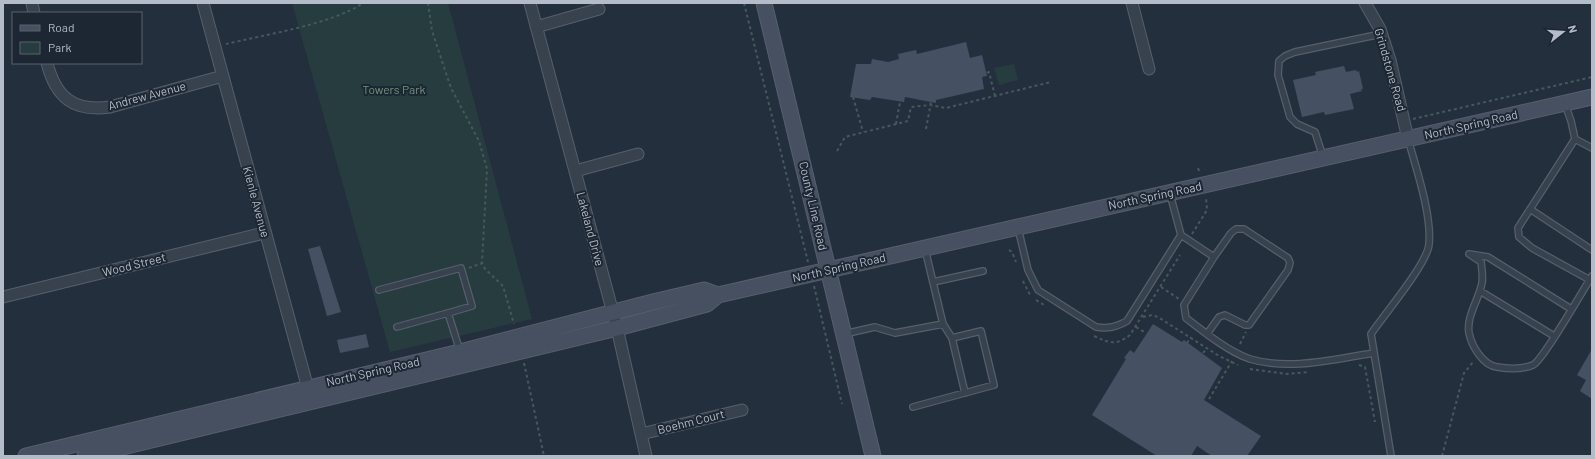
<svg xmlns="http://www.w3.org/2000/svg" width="1595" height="459" viewBox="0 0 1595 459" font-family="Barlow,sans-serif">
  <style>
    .green { fill: #263c3f }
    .building { fill: #455162 }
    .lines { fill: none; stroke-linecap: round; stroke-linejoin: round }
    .lane-casing { stroke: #565f6c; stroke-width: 8 }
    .street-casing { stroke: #565f6c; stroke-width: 13 }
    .secondary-casing { stroke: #565f6c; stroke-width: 17 }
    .path { stroke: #44595c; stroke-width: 2; stroke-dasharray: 3 3; stroke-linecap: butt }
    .lane { stroke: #38414e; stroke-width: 5.5 }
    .street { stroke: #38414e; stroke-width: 11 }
    .secondary { stroke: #465061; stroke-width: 15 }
    .labels { text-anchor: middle; stroke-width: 4; stroke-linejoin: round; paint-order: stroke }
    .street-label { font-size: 12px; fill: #b4bcc9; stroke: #1d2633 }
    .park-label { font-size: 12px; fill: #6b9a76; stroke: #1d2633 }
  </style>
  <rect width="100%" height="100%" fill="#242f3e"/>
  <path class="green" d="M292,3H448L532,319L390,352Z
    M1014,64L1018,80L999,85L994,68Z"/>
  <path class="building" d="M966,42L970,58L982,55L987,76L982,77L984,89L936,100V103L905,97L904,102L872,97L870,100L850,97L856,64H871L872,59L888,62L899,59L898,54L916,50L917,54Z
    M1344,66L1346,72L1356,70L1357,72L1359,71L1363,89H1361L1362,91L1350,94L1354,109L1325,115L1324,112L1302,117L1293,80L1316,75L1315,72Z
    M320,246L341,312L327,316L308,249Z
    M1153,324L1182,342L1184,340L1222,368L1204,400L1261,436L1247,456H1212L1197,446L1191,456H1157L1092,415L1126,359L1124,358L1130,350L1134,353Z
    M366,334L369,347L340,353L337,340Z
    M1592,349V399L1580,391L1586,380L1577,375Z"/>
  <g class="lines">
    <g class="lane-casing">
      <path id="lane" d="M1565,104L1571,121L1575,139L1518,228L1519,237L1532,248L1590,280
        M1575,139L1592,148
        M1323,157L1315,132L1297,124L1290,117L1278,75L1279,61L1285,56L1295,52L1381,34
        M1530,209L1592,250
        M1018,228L1028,270L1038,290L1096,327C1108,329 1116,327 1127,321L1181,235L1170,194
        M1181,235L1214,257L1184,305L1186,318C1204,332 1229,352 1250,359C1290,371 1334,359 1374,353
        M933,282L983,271
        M379,290L461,268L472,306L448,313
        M1480,291L1554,336
        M1571,309L1488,257L1469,254L1481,262C1482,269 1483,277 1482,283C1479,299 1466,317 1469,333C1472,347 1483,365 1497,367C1509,369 1521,370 1533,365C1543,360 1583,290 1592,276
        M943,324L952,338
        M397,327L448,313L460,351
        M844,334L875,327L895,333L943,324L925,249
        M1207,334L1219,317L1225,315L1245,325H1249L1288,270L1290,263L1288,258L1244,229H1236L1231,233L1214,257
        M913,407L994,385L981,331L952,338L965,393
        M1391,456L1371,334C1383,316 1428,263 1429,244C1432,215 1416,168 1408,139"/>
    </g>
    <g class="street-casing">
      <path id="street" d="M32,3L34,13
        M203,3L310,396
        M530,3L617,328L646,456
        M1132,3L1149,69
        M1365,3L1380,29L1390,60L1408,139
        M536,27L599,9
        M47,63C56,98 74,112 110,107L223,76
        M575,171L638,154
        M3,297L264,233
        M641,434L742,410"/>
    </g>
    <g class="secondary-casing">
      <path id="secondary" d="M764,3L873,456
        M26,456L460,352L653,302L704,290L718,295
        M85,456L617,328L707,304L718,295L1592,97"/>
    </g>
    <path class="path" d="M428,3L432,31L451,88L479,141L487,169L482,263L485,269L503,286L514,324
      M744,3L808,262
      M226,44C263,35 333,24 363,3
      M987,73L989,72L995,96
      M853,97L863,132
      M1413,119L1592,77
      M896,124L900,102
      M926,129L931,102
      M837,151L845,137L908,121L911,107L930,105L946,108L1051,82
      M1198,168L1200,173
      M1192,234L1207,210L1206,197
      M1009,250L1012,252L1016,262
      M469,268L482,263
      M1023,281L1030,295
      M814,286L842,404
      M1161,287L1179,299
      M1036,300L1044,305
      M1143,317L1152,315L1158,317L1219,356L1238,365
      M1136,327L1146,333
      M1094,336C1109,343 1116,346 1130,335L1180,255
      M1187,343L1191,337
      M1240,344L1246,332
      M1203,353L1207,348
      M524,363L544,456
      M1359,365L1365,367L1375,422
      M1250,369L1287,374L1309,372
      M1209,399L1232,361
      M1442,456L1464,373L1474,361"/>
    <use href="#lane" class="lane"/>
    <use href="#street" class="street"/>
    <use href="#secondary" class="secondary"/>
  </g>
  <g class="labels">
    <g class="street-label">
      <text transform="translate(1390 70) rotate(74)" y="4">Grindstone Road</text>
      <text transform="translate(147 96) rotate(-15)" y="4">Andrew Avenue</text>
      <text transform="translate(1471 125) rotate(-13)" y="4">North Spring Road</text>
      <text transform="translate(1155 196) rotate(-12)" y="4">North Spring Road</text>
      <text transform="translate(256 202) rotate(75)" y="4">Kienle Avenue</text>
      <text transform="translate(813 206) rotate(77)" y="4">County Line Road</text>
      <text transform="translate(590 229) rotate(75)" y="4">Lakeland Drive</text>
      <text transform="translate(134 265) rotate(-14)" y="4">Wood Street</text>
      <text transform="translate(839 268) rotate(-13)" y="4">North Spring Road</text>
      <text transform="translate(373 372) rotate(-13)" y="4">North Spring Road</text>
      <text transform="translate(691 422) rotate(-14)" y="4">Boehm Court</text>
    </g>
    <g class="park-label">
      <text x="394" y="94">Towers Park</text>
    </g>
  </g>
  <rect width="1595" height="459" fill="none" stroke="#b4bcc9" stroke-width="8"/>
  <rect x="12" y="12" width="130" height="52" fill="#1d2633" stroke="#59626f"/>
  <rect x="20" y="25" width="20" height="6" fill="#465061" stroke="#59626f"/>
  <text x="48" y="32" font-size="12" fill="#b4bcc9">Road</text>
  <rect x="20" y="42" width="20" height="12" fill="#263c3f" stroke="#59626f"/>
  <text x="48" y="52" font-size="12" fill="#b4bcc9">Park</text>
  <g transform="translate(1563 32) rotate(73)" stroke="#1d2633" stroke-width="3" paint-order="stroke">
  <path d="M0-3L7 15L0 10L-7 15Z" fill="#b4bcc9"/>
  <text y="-6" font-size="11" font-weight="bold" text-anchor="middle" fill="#b4bcc9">N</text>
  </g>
</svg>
